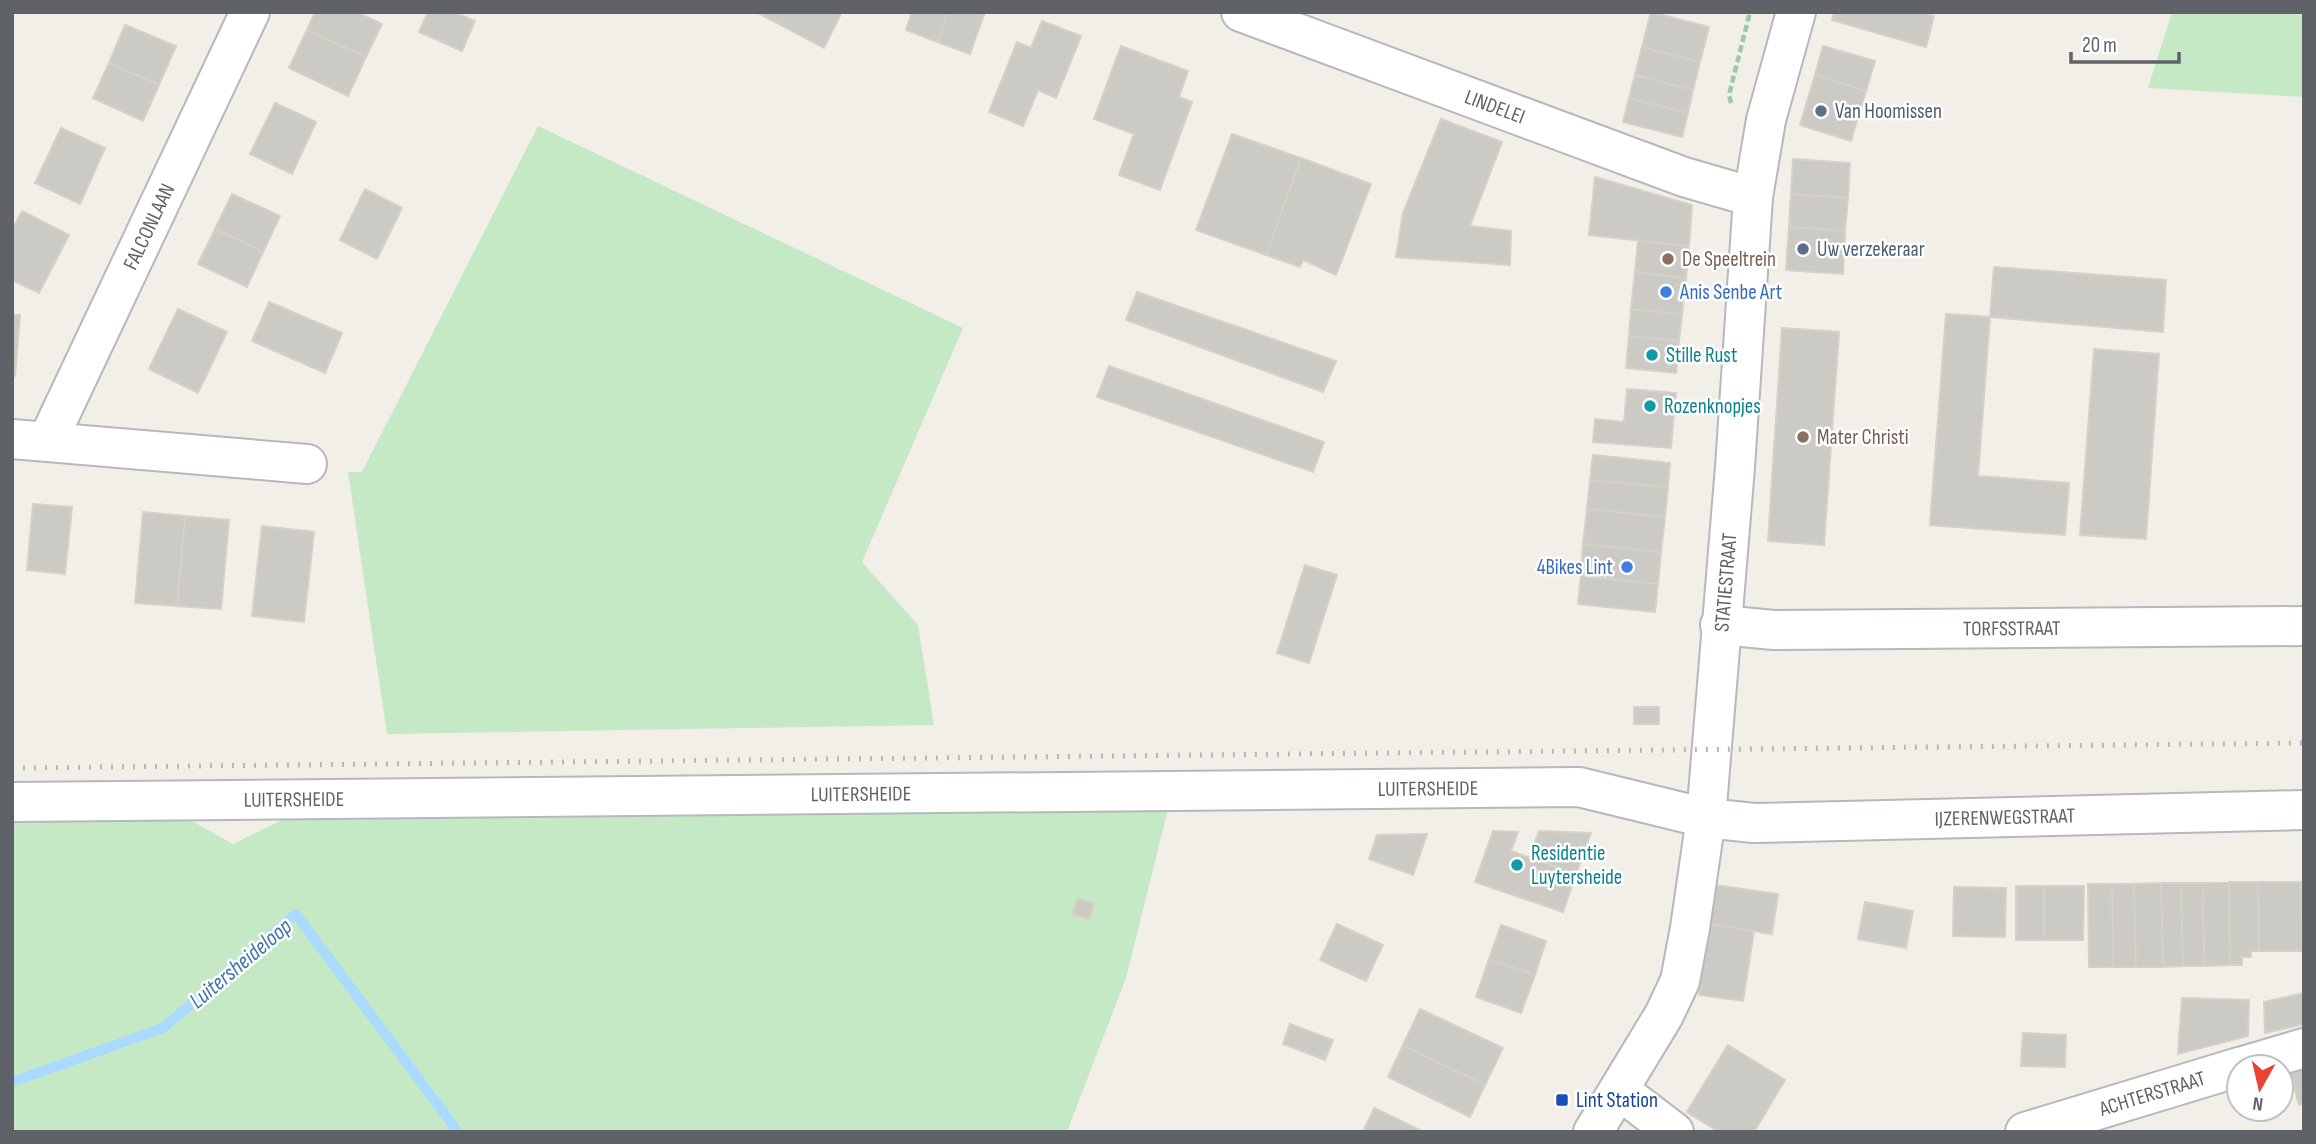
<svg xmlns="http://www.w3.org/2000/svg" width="2316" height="1144" viewBox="0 0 2316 1144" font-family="'Sofia Sans Condensed',sans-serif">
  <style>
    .green { fill: #c5e8c5 }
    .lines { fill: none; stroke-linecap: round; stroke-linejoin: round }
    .stream { stroke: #aadaff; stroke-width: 10 }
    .building { fill: #cccac5; stroke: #d6d1c6; stroke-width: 2 }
    .minor-casing { stroke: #b5b8bc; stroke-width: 42 }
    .path { stroke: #9cc7a9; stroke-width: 4.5; stroke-dasharray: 7 3.5; stroke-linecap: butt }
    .minor { stroke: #fff; stroke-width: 38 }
    .rail { stroke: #b6b7b8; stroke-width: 5; stroke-dasharray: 2 9; stroke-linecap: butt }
    .service-dot { fill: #5c6f8a; stroke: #fff; stroke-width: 2.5 }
    .education-dot { fill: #8d6e63; stroke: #fff; stroke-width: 2.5 }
    .shop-dot { fill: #3f7fe0; stroke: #fff; stroke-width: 2.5 }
    .culture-dot { fill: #0f9aa8; stroke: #fff; stroke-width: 2.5 }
    .transit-dot { fill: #1a4fb4; stroke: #fff; stroke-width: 2.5 }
    .labels { text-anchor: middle; stroke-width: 5; stroke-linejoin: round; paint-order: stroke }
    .street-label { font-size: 21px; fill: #5f6368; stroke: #fff }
    .service-label { font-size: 21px; fill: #4e5e75; stroke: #fff; text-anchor: start }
    .education-label { font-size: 21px; fill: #785e54; stroke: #fff; text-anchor: start }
    .shop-label { font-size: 21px; fill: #366cbe; stroke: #fff; text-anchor: start }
    .culture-label { font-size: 21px; fill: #0d838f; stroke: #fff; text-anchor: start }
    .transit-label { font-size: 21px; fill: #164399; stroke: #fff; text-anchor: start }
    .water-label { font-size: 23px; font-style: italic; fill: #4174aa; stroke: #fff }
  </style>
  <rect width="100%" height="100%" fill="#f1efe8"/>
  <path class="green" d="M2172,12H2304V97L2148,88Z
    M538,126L963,328L862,562L918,625L934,725L387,734L348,472H362Z
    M1169,805L1126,978L1067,1132H12V816L181,815L233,844L303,810Z"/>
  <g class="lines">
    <path class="stream" d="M12,1082L163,1028L296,914L458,1132"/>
  </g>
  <path class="building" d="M315,12H356L382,24L366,57L307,30Z
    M428,12H454L475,21L462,51L419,32Z
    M756,12H842L824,48Z
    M912,12H948L937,42L906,30Z
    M948,12H985L970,54L937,42Z
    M1651,12L1709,27L1700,62L1642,47Z
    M1834,12H1921L1934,16L1926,47L1832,20Z
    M1042,21L1081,36L1056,98L1038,90L1023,126L989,112L1017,42L1031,48Z
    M125,25L176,46L159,85L109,63Z
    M307,30L366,57L348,96L289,68Z
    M1121,46L1188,71L1179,97L1192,102L1160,190L1119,175L1134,134L1094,119Z
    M1823,46L1875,61L1866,91L1815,75Z
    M1642,47L1700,62L1693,90L1635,75Z
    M109,63L159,85L143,121L93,98Z
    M1635,75L1693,90L1688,113L1629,98Z
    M1815,75L1866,91L1851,141L1800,125Z
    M1629,98L1688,113L1682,137L1623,122Z
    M275,103L316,122L292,174L250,154Z
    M1441,119L1502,142L1470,226L1511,231L1510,265L1396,257L1403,213Z
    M61,128L105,148L80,204L35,183Z
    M1232,134L1301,158L1266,255L1196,230Z
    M1301,158L1371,184L1336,275L1303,260L1300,267L1266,255Z
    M1793,159L1850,163L1848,198L1791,194Z
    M1595,177L1692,205L1689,246L1589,235Z
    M365,189L402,208L377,259L340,240Z
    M232,194L280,216L263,252L215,229Z
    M1791,194L1848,198L1845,231L1789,227Z
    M22,211L69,235L39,293L12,280V230Z
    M1789,227L1845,231L1843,274L1786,270Z
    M215,229L263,252L247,287L198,264Z
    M1638,241L1689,246L1686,278L1635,272Z
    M1994,267L2166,280L2163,332L1990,317Z
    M1635,272L1686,278L1682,314L1631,309Z
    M1137,292L1336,361L1323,392L1126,320Z
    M269,302L342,333L325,373L252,341Z
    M178,309L227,332L198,393L149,369Z
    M1631,309L1682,314L1679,341L1629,336Z
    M1946,314L1990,317L1978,476L2069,483L2065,535L1930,525Z
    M12,315H20L15,376H12Z
    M1782,328L1839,332L1824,545L1768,541Z
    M1629,336L1679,341L1676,373L1626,368Z
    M2094,349L2159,354L2146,539L2080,535Z
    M1109,366L1324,442L1313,472L1097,397Z
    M1627,389L1676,393L1671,448L1593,442L1595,419L1624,422Z
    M1593,455L1670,463L1668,487L1590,480Z
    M1590,480L1668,487L1665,517L1587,509Z
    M33,504L72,507L65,574L27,570Z
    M1587,509L1665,517L1661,552L1583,544Z
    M143,512L185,516L177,606L135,603Z
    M185,516L229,520L221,609L177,606Z
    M262,526L314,532L304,622L252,616Z
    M1583,544L1661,552L1658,584L1581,576Z
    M1305,565L1337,575L1309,663L1277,653Z
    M1581,576L1658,584L1655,612L1578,604Z
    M1634,707H1659V724H1634Z
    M1493,831L1518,832L1511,851L1576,874L1563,912L1475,882Z
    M1539,831L1591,833L1576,874L1530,857Z
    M1427,834L1413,875L1369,859L1377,835Z
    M2229,882L2230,965L2204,966L2203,883Z
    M2229,882H2258L2259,951H2251V957H2242V965H2230Z
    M2258,882H2301L2302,951H2259Z
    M2301,882H2304V951H2302Z
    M2161,883L2163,967H2136L2134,884Z
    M2161,883H2181L2183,966L2163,967Z
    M2181,883H2203L2204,966H2183Z
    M2088,884H2112L2113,967H2089Z
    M2112,884H2134L2136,967H2113Z
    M1715,885L1778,894L1772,934L1709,924Z
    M2016,886H2044V940H2016Z
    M2044,886H2084L2083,940H2044Z
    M1954,887L2006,888L2005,937L1953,936Z
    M1077,899L1094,903L1090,919L1073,915Z
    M1865,902L1913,911L1906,948L1858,939Z
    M1337,924L1383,945L1366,981L1320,960Z
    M1709,924L1754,931L1743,1001L1699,995Z
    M1501,925L1546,941L1535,975L1489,959Z
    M1489,959L1535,975L1521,1013L1476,997Z
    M2304,993V1024L2265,1033L2264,1002Z
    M2182,998L2249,1000L2248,1036L2178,1054Z
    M1420,1009L1503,1048L1485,1085L1403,1045Z
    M1290,1024L1333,1040L1325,1060L1283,1044Z
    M2023,1033L2066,1035L2065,1067L2021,1066Z
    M1403,1045L1485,1085L1470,1117L1388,1077Z
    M1728,1045L1785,1080L1754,1132H1719L1687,1112Z
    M2304,1060V1103L2299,1105L2288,1065Z
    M1374,1108L1424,1132H1363Z"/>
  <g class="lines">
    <g class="minor-casing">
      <g id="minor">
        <path id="s1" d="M1241,12L1684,177L1753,197"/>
        <path d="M12,439L307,464"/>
        <path id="s2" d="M48,440L250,12"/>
        <path id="s3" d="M1720,625L1774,630L2304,626"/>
        <path id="s4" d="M12,802L1579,787L1706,818L1754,823L2304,810"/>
        <path d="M2240,1067L2304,1048"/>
        <path d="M1619,1090L1674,1132"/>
        <path id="s5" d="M1593,1132L1664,1015L1680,981L1690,928L1706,818L1735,467L1753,197L1766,120L1796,12"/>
        <path id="s6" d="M2025,1132L2239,1067"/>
      </g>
    </g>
    <path class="path" d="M1731,103L1729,95L1750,12"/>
    <use href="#minor" class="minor"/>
    <path class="rail" d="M12,768L2304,743"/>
  </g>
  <g class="service-dot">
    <circle cx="1821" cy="111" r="7"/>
    <circle cx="1803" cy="249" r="7"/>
  </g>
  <g class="education-dot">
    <circle cx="1668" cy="259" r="7"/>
    <circle cx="1803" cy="437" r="7"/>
  </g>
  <g class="shop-dot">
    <circle cx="1666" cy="292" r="7"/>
    <circle cx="1627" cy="567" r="7"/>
  </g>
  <g class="culture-dot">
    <circle cx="1652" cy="355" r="7"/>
    <circle cx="1650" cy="406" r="7"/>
    <circle cx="1517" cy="865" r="7"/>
  </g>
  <rect class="transit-dot" x="1555" y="1093" width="14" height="14" rx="3.5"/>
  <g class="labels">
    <g class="street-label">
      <text dy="7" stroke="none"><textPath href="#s1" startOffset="271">LINDELEI</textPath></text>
      <text dy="7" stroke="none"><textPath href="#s2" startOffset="236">FALCONLAAN</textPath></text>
      <text dy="7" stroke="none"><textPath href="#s5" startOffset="576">STATIESTRAAT</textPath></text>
      <text dy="7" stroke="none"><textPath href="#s3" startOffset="292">TORFSSTRAAT</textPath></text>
      <text dy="7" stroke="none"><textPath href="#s4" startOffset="1416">LUITERSHEIDE</textPath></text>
      <text dy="7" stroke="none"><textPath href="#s4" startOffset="849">LUITERSHEIDE</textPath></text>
      <text dy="7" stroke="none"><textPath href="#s4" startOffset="282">LUITERSHEIDE</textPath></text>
      <text dy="7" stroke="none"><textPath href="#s4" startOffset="1997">IJZERENWEGSTRAAT</textPath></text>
      <text dy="7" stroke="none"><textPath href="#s6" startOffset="133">ACHTERSTRAAT</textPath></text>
    </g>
    <g class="service-label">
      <text x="1835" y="118">Van Hoomissen</text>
      <text x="1817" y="256">Uw verzekeraar</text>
    </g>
    <g class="education-label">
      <text x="1682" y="266">De Speeltrein</text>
      <text x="1817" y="444">Mater Christi</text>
    </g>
    <g class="shop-label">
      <text x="1680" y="299">Anis Senbe Art</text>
      <text x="1613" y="574" text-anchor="end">4Bikes Lint</text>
    </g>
    <g class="culture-label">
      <text x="1666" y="362">Stille Rust</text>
      <text x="1664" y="413">Rozenknopjes</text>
      <text x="1531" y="860">Residentie<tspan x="1531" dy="24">Luytersheide</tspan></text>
    </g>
    <g class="transit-label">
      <text x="1576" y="1107">Lint Station</text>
    </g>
    <g class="water-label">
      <text transform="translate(240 963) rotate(-40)" y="8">Luitersheideloop</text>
    </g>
  </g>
  <rect width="2316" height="1144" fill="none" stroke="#5f6368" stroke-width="28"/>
  <g transform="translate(2260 1088) rotate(188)"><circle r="33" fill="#ffffff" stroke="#bfc1c3" stroke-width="2"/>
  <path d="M0-5L12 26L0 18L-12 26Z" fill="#ea4335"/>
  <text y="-10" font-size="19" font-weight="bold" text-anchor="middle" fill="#5f6368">N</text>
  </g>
  <path d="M2071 52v10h108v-10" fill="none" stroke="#5f6368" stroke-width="3.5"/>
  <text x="2082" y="52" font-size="21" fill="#5f6368" stroke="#ffffff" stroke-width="5" paint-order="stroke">20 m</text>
</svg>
